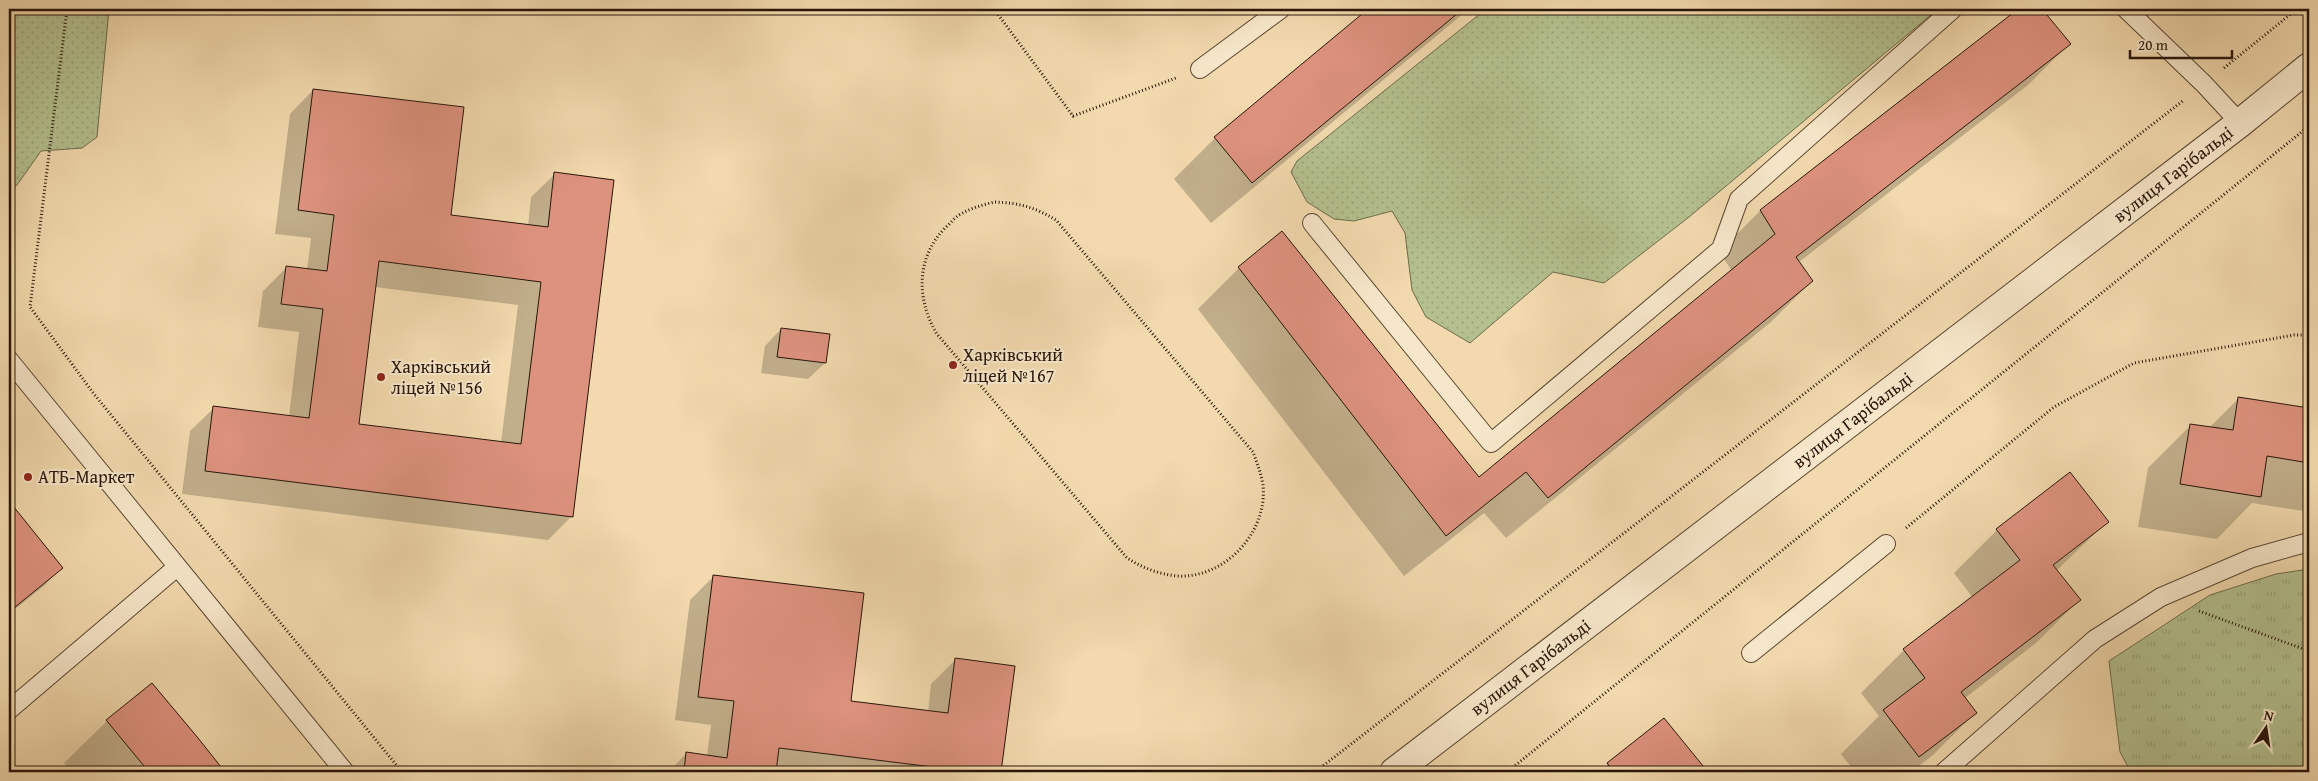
<svg xmlns="http://www.w3.org/2000/svg" width="2318" height="781" viewBox="0 0 2318 781" font-family="'Gentium Book Plus',serif">
  <style>
    .grass { fill: url(#grass-tufts); stroke: #6e6b4c }
    .park { fill: url(#park-dots); stroke: #6e6b4c }
    .shadow { fill: #0003; fill-rule: evenodd }
    .building { fill: #dd927e; stroke: #281509; fill-rule: evenodd }
    .lines { fill: none; stroke-linecap: round; stroke-linejoin: round }
    .service-casing { stroke: #5a4632; stroke-width: 20 }
    .tertiary-casing { stroke: #5a4632; stroke-width: 30 }
    .path { stroke: #281509; stroke-width: 3; stroke-dasharray: 1 2.5; stroke-linecap: butt }
    .service { stroke: #f7e7ca; stroke-width: 18 }
    .tertiary { stroke: #f7e7ca; stroke-width: 28 }
    .poi-dot { fill: #8f2418; stroke: #f7e7ca; stroke-width: 2 }
    .labels { text-anchor: middle; stroke-width: 4; stroke-linejoin: round; paint-order: stroke }
    .street-label { font-size: 18px; fill: #281509; stroke: #f7e7ca }
    .poi-label { font-size: 18px; fill: #281509; stroke: #f7e7ca; text-anchor: start }
  </style>
  <defs>
    <pattern id="grass-tufts" width="24" height="20" patternUnits="userSpaceOnUse" patternTransform="scale(1.25)"><rect width="24" height="20" fill="#b4c18f"/><path d="M3 7l-1-3M5 7V3M7 7l1-3M15 17l-1-3M17 17v-4M19 17l1-3" fill="none" stroke="#9ba57a"/></pattern>
    <pattern id="park-dots" width="8" height="8" patternUnits="userSpaceOnUse" patternTransform="scale(1.25)"><rect width="8" height="8" fill="#b4c18f"/><path d="M2 2h.1M6 6h.1" fill="none" stroke="#9ba57a" stroke-width="1.8" stroke-linecap="round"/></pattern>
  </defs>
  <rect width="100%" height="100%" fill="#f2daae"/>
  <filter id="stains"><feTurbulence type="fractalNoise" baseFrequency=".004" numOctaves="4"/><feColorMatrix values="0 0 0 0 .2 0 0 0 0 .09 0 0 0 0 .02 0 0 0 .5 -.17"/></filter>
  <radialGradient id="worn" r=".72"><stop offset=".6" stop-color="#630" stop-opacity="0"/><stop offset="1" stop-color="#630" stop-opacity=".3"/></radialGradient>
  <path class="grass" d="M2309,569V772H2131L2120,752L2109,661L2210,595L2276,574Z"/>
  <path class="park" d="M9,9H109L97,137L82,148L41,151L17,185L9,191Z
    M1486,9H1938L1689,217L1604,283L1553,272L1470,343L1426,317L1412,290L1405,233L1392,211L1354,221L1334,219L1307,202L1291,172L1297,161Z"/>
  <path class="shadow" d="M1370,9H1469L1211,223L1174,179L1215,138Z
    M2019,9H2040L2069,44L2028,85L1799,262L1812,281L1771,322L1506,538L1484,513L1404,576L1198,309L1239,268L1479,479L1732,271L1719,252L1760,211Z
    M313,90L449,216L528,226L531,197L555,174L572,516L548,540L182,494L190,431L214,408L289,417L299,332L258,327L263,291L287,267L307,270L311,238L275,234L290,114ZM375,287L518,305L501,443L357,425Z
    M781,329L825,363L808,379L761,373L765,346Z
    M2239,398L2309,409V512L2252,503L2217,539L2138,527L2148,468L2191,425L2209,428Z
    M9,503L61,568L45,585L9,614Z
    M2107,522L2056,571L2079,600L2036,643L1965,698L1976,712L1933,755L1911,772H1855L1841,754L1879,716L1861,693L1904,650L1973,598L1954,573L1997,530Z
    M714,576L849,702L928,712L931,684L955,660L1013,667L1000,772H668L686,754L707,756L711,725L675,720L690,600Z
    M152,684L224,772H71L64,763L107,721Z
    M1664,720L1706,772H1599L1608,764Z"/>
  <path class="building" d="M1368,9H1463L1252,183L1214,137Z
    M2018,9H2042L2071,44L1796,257L1813,281L1548,498L1526,472L1446,536L1238,267L1282,231L1479,477L1775,234L1760,210Z
    M313,89L464,107L451,215L548,227L554,172L614,180L573,517L205,471L213,406L309,418L323,309L281,304L286,266L327,271L334,215L298,210ZM379,261L541,282L521,444L359,424Z
    M781,328L830,334L826,363L777,357Z
    M2238,397L2309,408V463L2267,456L2261,497L2180,484L2190,424L2233,430Z
    M2070,472L2109,522L2053,565L2081,600L1961,692L1977,713L1919,757L1883,710L1925,678L1903,649L2020,560L1996,529Z
    M9,501L63,568L9,612Z
    M713,575L864,593L851,701L948,713L955,658L1015,666L1001,772H941V768L779,748L776,772H684L686,752L727,758L734,701L698,697Z
    M152,683L198,738L225,772H149L106,720Z
    M1664,718L1708,772H1614L1607,763Z"/>
  <g class="lines">
    <g class="service-casing">
      <path id="service" d="M2126,9L2204,84L2240,123
        M1200,69L1281,9
        M1312,223L1491,443L1721,249L1739,199L1953,9
        M9,360L345,772
        M1751,653L1886,544
        M9,710L177,567
        M1944,772L2095,639L2161,597L2252,558L2309,542"/>
    </g>
    <g class="tertiary-casing">
      <g id="tertiary">
        <path id="s1" d="M1394,772L2240,123L2309,67"/>
      </g>
    </g>
    <path class="path" d="M67,9L30,307L94,394L402,772
      M994,9L1073,116L1176,78
      M2224,68L2297,9
      M995,202C1020,203 1034,207 1056,220L1253,452C1257,463 1261,473 1263,485C1268,532 1225,579 1177,576C1158,574 1143,568 1127,558L937,334C916,299 916,258 945,228C950,224 954,218 959,215C971,208 982,205 995,202Z
      M1906,528L2054,407L2134,363L2294,335H2309
      M2199,611L2309,651
      M1315,772L2184,100
      M1507,772L2309,126"/>
    <use href="#service" class="service"/>
    <use href="#tertiary" class="tertiary"/>
  </g>
  <g class="poi-dot">
    <circle cx="953" cy="365" r="5"/>
    <circle cx="381" cy="377" r="5"/>
    <circle cx="28" cy="477" r="5"/>
  </g>
  <g class="labels">
    <g class="street-label">
      <text dy="6" stroke="none"><textPath href="#s1" startOffset="982">вулиця Гарібальді</textPath></text>
      <text dy="6" stroke="none"><textPath href="#s1" startOffset="578">вулиця Гарібальді</textPath></text>
      <text dy="6" stroke="none"><textPath href="#s1" startOffset="172">вулиця Гарібальді</textPath></text>
    </g>
    <g class="poi-label">
      <text x="963" y="361">Харківський<tspan x="963" dy="21">ліцей №167</tspan></text>
      <text x="391" y="373">Харківський<tspan x="391" dy="21">ліцей №156</tspan></text>
      <text x="38" y="483">АТБ-Маркет</text>
    </g>
  </g>
  <rect width="2318" height="781" fill="none" stroke="#f2daae" stroke-width="30"/>
  <rect x="10" y="10" width="2298" height="761" fill="none" stroke="#281509" stroke-width="2.5"/>
  <rect x="15" y="15" width="2288" height="751" fill="none" stroke="#281509"/>
  <g transform="translate(2266 728) rotate(13)" stroke="#f7e7ca" stroke-width="4" paint-order="stroke">
  <path d="M0-4L9 19L0 12L-9 19Z" fill="#281509"/>
  <text y="-8" font-size="14" font-weight="bold" text-anchor="middle" fill="#281509">N</text>
  </g>
  <path d="M2130 50v8h102v-8" fill="none" stroke="#281509" stroke-width="2.5"/>
  <text x="2138" y="50" font-size="15" fill="#281509" stroke="#f7e7ca" stroke-width="4" paint-order="stroke">20 m</text>
  <rect width="100%" height="100%" filter="url(#stains)"/>
  <rect width="100%" height="100%" fill="url(#worn)"/>
</svg>
